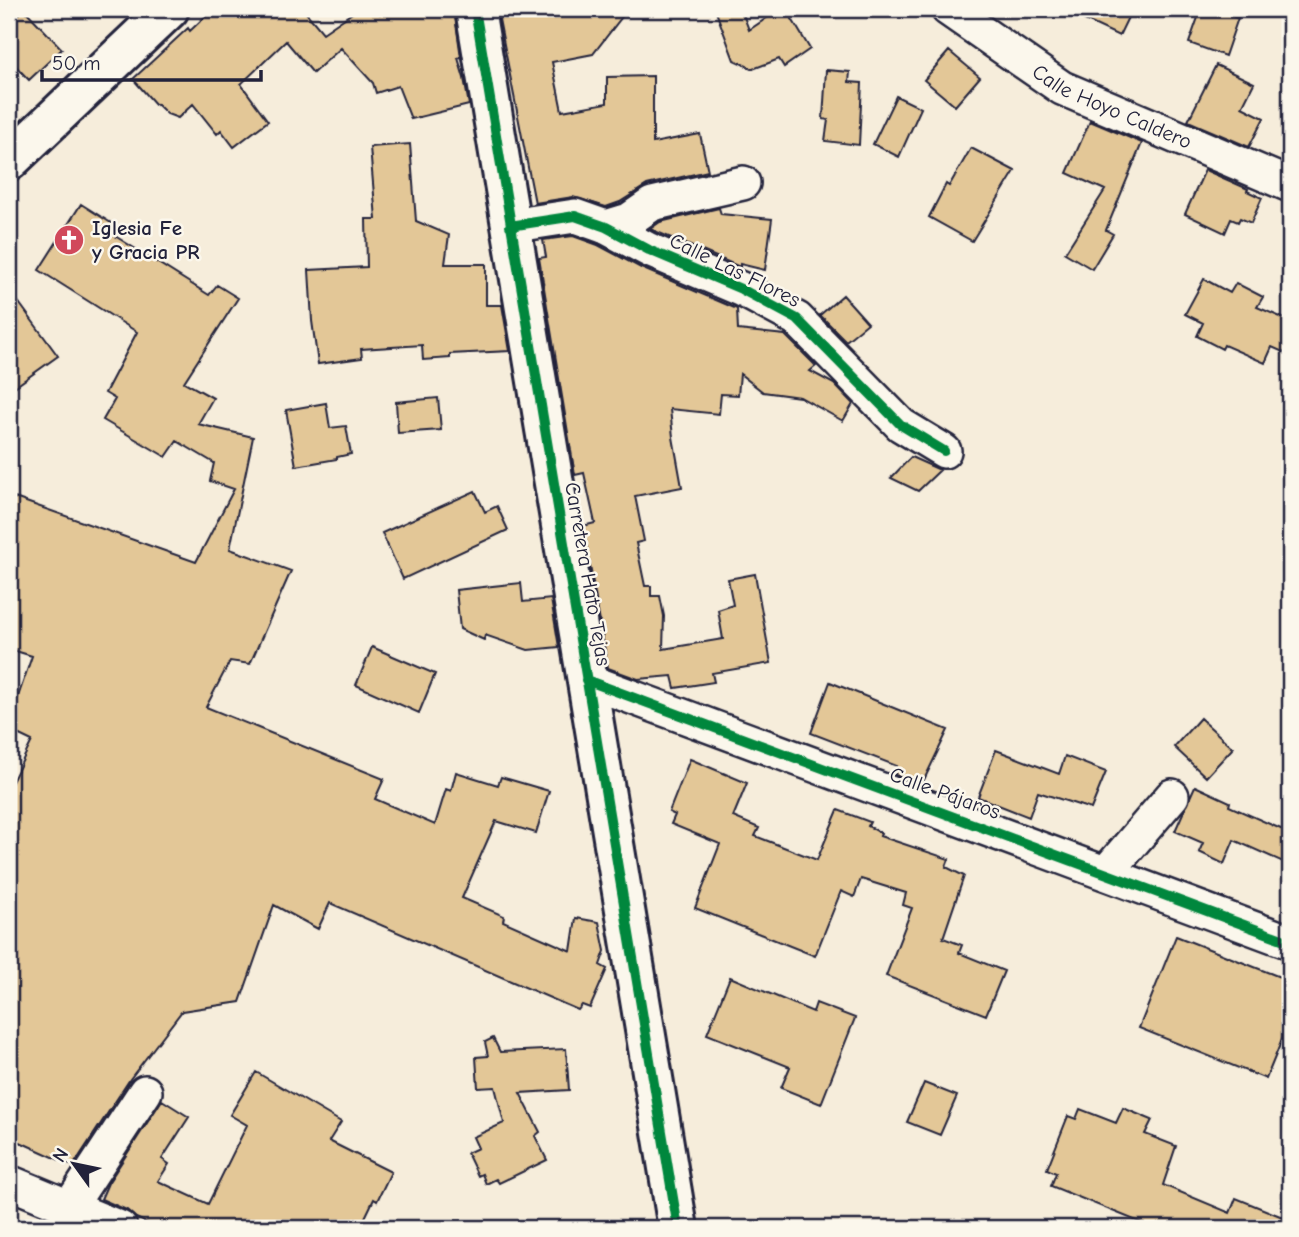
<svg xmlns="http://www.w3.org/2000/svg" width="1299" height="1237" viewBox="0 0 1299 1237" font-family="'Comic Neue',sans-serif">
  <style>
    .building { fill: #e3c797; stroke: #22223b; stroke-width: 2 }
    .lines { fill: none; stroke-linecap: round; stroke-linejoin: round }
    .minor-casing { stroke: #22223b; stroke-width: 38 }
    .tertiary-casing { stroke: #22223b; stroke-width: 44 }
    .minor { stroke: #fbf7ec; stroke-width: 33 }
    .tertiary { stroke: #fbf7ec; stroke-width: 38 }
    .cycleway-casing { stroke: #fbf7ec; stroke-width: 15 }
    .cycleway { stroke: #00873e; stroke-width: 10 }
    .labels { text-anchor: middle; stroke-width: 5; stroke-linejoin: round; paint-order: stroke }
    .street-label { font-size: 21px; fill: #22223b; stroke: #fbf7ec }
    .poi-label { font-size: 21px; font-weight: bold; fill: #22223b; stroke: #fbf7ec; text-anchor: start }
  </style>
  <rect width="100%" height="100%" fill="#f6eddb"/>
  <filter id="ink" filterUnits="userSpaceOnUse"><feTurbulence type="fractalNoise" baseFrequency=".0143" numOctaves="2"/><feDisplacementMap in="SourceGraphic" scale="14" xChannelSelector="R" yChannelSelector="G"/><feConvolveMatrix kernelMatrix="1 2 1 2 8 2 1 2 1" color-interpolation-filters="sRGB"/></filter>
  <g filter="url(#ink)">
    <path class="building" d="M24,9L62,49L29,80L9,59V24Z
      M213,9H303L323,33L358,9H385L379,14L402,9H454L461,57L458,58L464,78L469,105L411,119L398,86L376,93L373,83L341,48L313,73L286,41L241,84L268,121L234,147L221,130L217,134L193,104L178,118L167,114L157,104L156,105L133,79L188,28L190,31Z
      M497,9H628L593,54L552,62L562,111L607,103V77L653,76V143L700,134L708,171L647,185L620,202L606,207L573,197L535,203Z
      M715,9H741L749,30L780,9H786L810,49L784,67L779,59L753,69L734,60Z
      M1061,9H1132L1119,36Z
      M1201,9H1237L1234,17L1238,18L1225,56L1189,43Z
      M949,51L980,77L955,106L924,80Z
      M1216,65L1254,83L1242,107L1264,118L1249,147L1188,121Z
      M826,70L850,72L849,82L862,83L859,145L825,141L828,120L823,119Z
      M896,96L921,108L899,157L873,144Z
      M1090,121L1142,143L1106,230L1113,234L1092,269L1065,253L1105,190L1067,173Z
      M410,144L416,221L449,235L445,264H486V305H502L510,351L450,354V358L423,360L422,345L361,349L362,358L318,364L312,321L309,270L367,267L366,219H376L370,147Z
      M971,148L1015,171L972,241L929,217L946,184L949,186Z
      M1205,170L1248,189L1247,191L1262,198L1251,223L1240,218L1238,222L1231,219L1225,233L1185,214Z
      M81,204L119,228L115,236L209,295L217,285L238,298L184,382L213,398L198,424L253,437L230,549L291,571L250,664L230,661L206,707L384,779L375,799L435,825L446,789L451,791L456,772L498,785L501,777L549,791L536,833L496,821L462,898L504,916L503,921L571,951L576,918L599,922L605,951L600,965L607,969L590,1008L582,1005L578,1010L330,903L318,929L274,905L240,1002L182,1011L130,1079L73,1166L9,1137V788L32,741L9,730V723L32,656L9,649V496L196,562L234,489L210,481L214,463L177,441L166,457L103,420L115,399L105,393L137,332L39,270Z
      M719,208L721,214L772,219L765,270L740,264V267L650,229L660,222Z
      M573,236L598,245L641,268L737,309L738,330L785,335L816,366L810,371L834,384L853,404L843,421L800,397L763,392L740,374L738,395L721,394L719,414L670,409L673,437L682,487L635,496L644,541L636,543L645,586H651V596H660L664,616L663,649L723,639L718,610L733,605L728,579L755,574L771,663L712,673L714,682L675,688L672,676L638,679L608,668L583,526L595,523L584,473L575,475L539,258L546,257L543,240Z
      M1204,279L1230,293L1236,283L1263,297L1257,307L1290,321V355L1272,347L1265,363L1224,345L1222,349L1197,336L1203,323L1185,314Z
      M9,289L58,356L9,391Z
      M843,295L868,323L846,341L820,315Z
      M438,398L441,430L398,433L396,402Z
      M326,403L330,428L346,426L351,454L337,457V459L296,466L286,410Z
      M911,457L940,470L918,491L891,478Z
      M475,491L485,512L497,506L508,530L403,579L382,533Z
      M521,583L523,602L551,599L559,647L528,650L485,635L484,640L460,629L456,590Z
      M372,647L435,674L419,713L356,685Z
      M830,682L948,730L922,784L895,775L897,766L811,733Z
      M1200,718L1233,748L1206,777L1174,747Z
      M996,750L1059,774L1065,756L1106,772L1091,809L1038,792L1029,817L978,797Z
      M690,759L747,783L733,817L759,828L755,836L817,860L838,810L870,822L868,826L881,833L880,836L949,859L946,867L964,876L943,938L962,945L959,953L1004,971L986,1015L886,976L912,908L903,905L906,893L861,879L854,897L841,891L815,956L695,908L720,844L671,824L675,815L669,812Z
      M1195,786L1230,802L1229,806L1290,833V865L1234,840L1224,864L1199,852L1203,843L1175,831Z
      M1176,936L1290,981V1020L1266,1079L1139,1028Z
      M730,977L813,1012L816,1003L855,1018L821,1104L781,1088L790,1067L707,1034Z
      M493,1038L500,1052L566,1049L569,1090L520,1093L540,1132L535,1136L547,1160L499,1183L496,1179L486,1184L482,1174L478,1176L467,1153L478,1148L473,1137L504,1123L495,1087L478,1088L476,1057L488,1056L485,1042Z
      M256,1072L341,1122L329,1141L391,1172L377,1201L374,1199L360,1228H157L136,1218L127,1210L101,1199L108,1183L162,1100L189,1117L162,1159L169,1164L158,1181L208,1204L247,1125L230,1115Z
      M924,1083L957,1096L940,1135L907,1122Z
      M1123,1108L1152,1120L1145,1134L1176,1146L1163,1185L1230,1213L1236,1198L1290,1220V1228H1154L1051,1186L1056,1173L1047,1169L1068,1116L1076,1119L1080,1109L1116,1123Z"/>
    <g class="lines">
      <g class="minor-casing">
        <g id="minor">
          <path id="s1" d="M948,9L1062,88L1290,185"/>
          <path d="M510,226L575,216L606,227L649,250L741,289L797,319L901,425L944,451"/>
          <path d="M606,227L629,220L652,204L743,183"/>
          <path d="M586,680L1290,942"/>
          <path d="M1106,873L1172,796"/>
          <path d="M9,1182L120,1228"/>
          <path d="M74,1228V1200L145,1092"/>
        </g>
      </g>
      <g class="tertiary-casing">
        <path id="tertiary" d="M475,9L678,1228
          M9,161L169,9"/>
      </g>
      <use href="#minor" class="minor"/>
      <use href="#tertiary" class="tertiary"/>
      <g class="cycleway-casing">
        <path id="cycleway" d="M475,9L678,1228
          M510,226L575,216L606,227L649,250L741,289L797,319L901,425L944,451
          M586,680L1290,942"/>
      </g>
      <use href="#cycleway" class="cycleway"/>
    </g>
  </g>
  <defs>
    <g id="church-disc" transform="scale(1.575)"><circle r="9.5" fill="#d1495b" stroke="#fbf7ec"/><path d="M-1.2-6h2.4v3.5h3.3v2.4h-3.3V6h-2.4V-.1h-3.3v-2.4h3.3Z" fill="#fff"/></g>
  </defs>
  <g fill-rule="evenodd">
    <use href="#church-disc" x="69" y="240"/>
  </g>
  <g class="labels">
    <g class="street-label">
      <text dy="7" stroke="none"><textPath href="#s1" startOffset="192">Calle Hoyo Caldero</textPath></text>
      <text transform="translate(735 270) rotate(26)" y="7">Calle Las Flores</text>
      <text transform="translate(588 574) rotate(80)" y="7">Carretera Hato Tejas</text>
      <text transform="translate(945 793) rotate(20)" y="7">Calle Pájaros</text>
    </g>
    <g class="poi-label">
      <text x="92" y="235">Iglesia Fe<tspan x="92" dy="24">y Gracia PR</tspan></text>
    </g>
  </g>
  <rect width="1299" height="1237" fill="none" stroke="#fbf7ec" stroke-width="35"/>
  <rect x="18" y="18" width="1264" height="1202" fill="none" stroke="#22223b" stroke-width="2.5" filter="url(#ink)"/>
  <g transform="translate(74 1164) rotate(303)" stroke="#fbf7ec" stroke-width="5" paint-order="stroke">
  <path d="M0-5L12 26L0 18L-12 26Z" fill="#22223b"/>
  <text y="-10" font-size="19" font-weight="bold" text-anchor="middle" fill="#22223b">N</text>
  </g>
  <path d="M42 70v10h219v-10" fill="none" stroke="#22223b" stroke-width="3.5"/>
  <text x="52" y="70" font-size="21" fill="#22223b" stroke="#fbf7ec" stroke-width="5" paint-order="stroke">50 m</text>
</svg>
